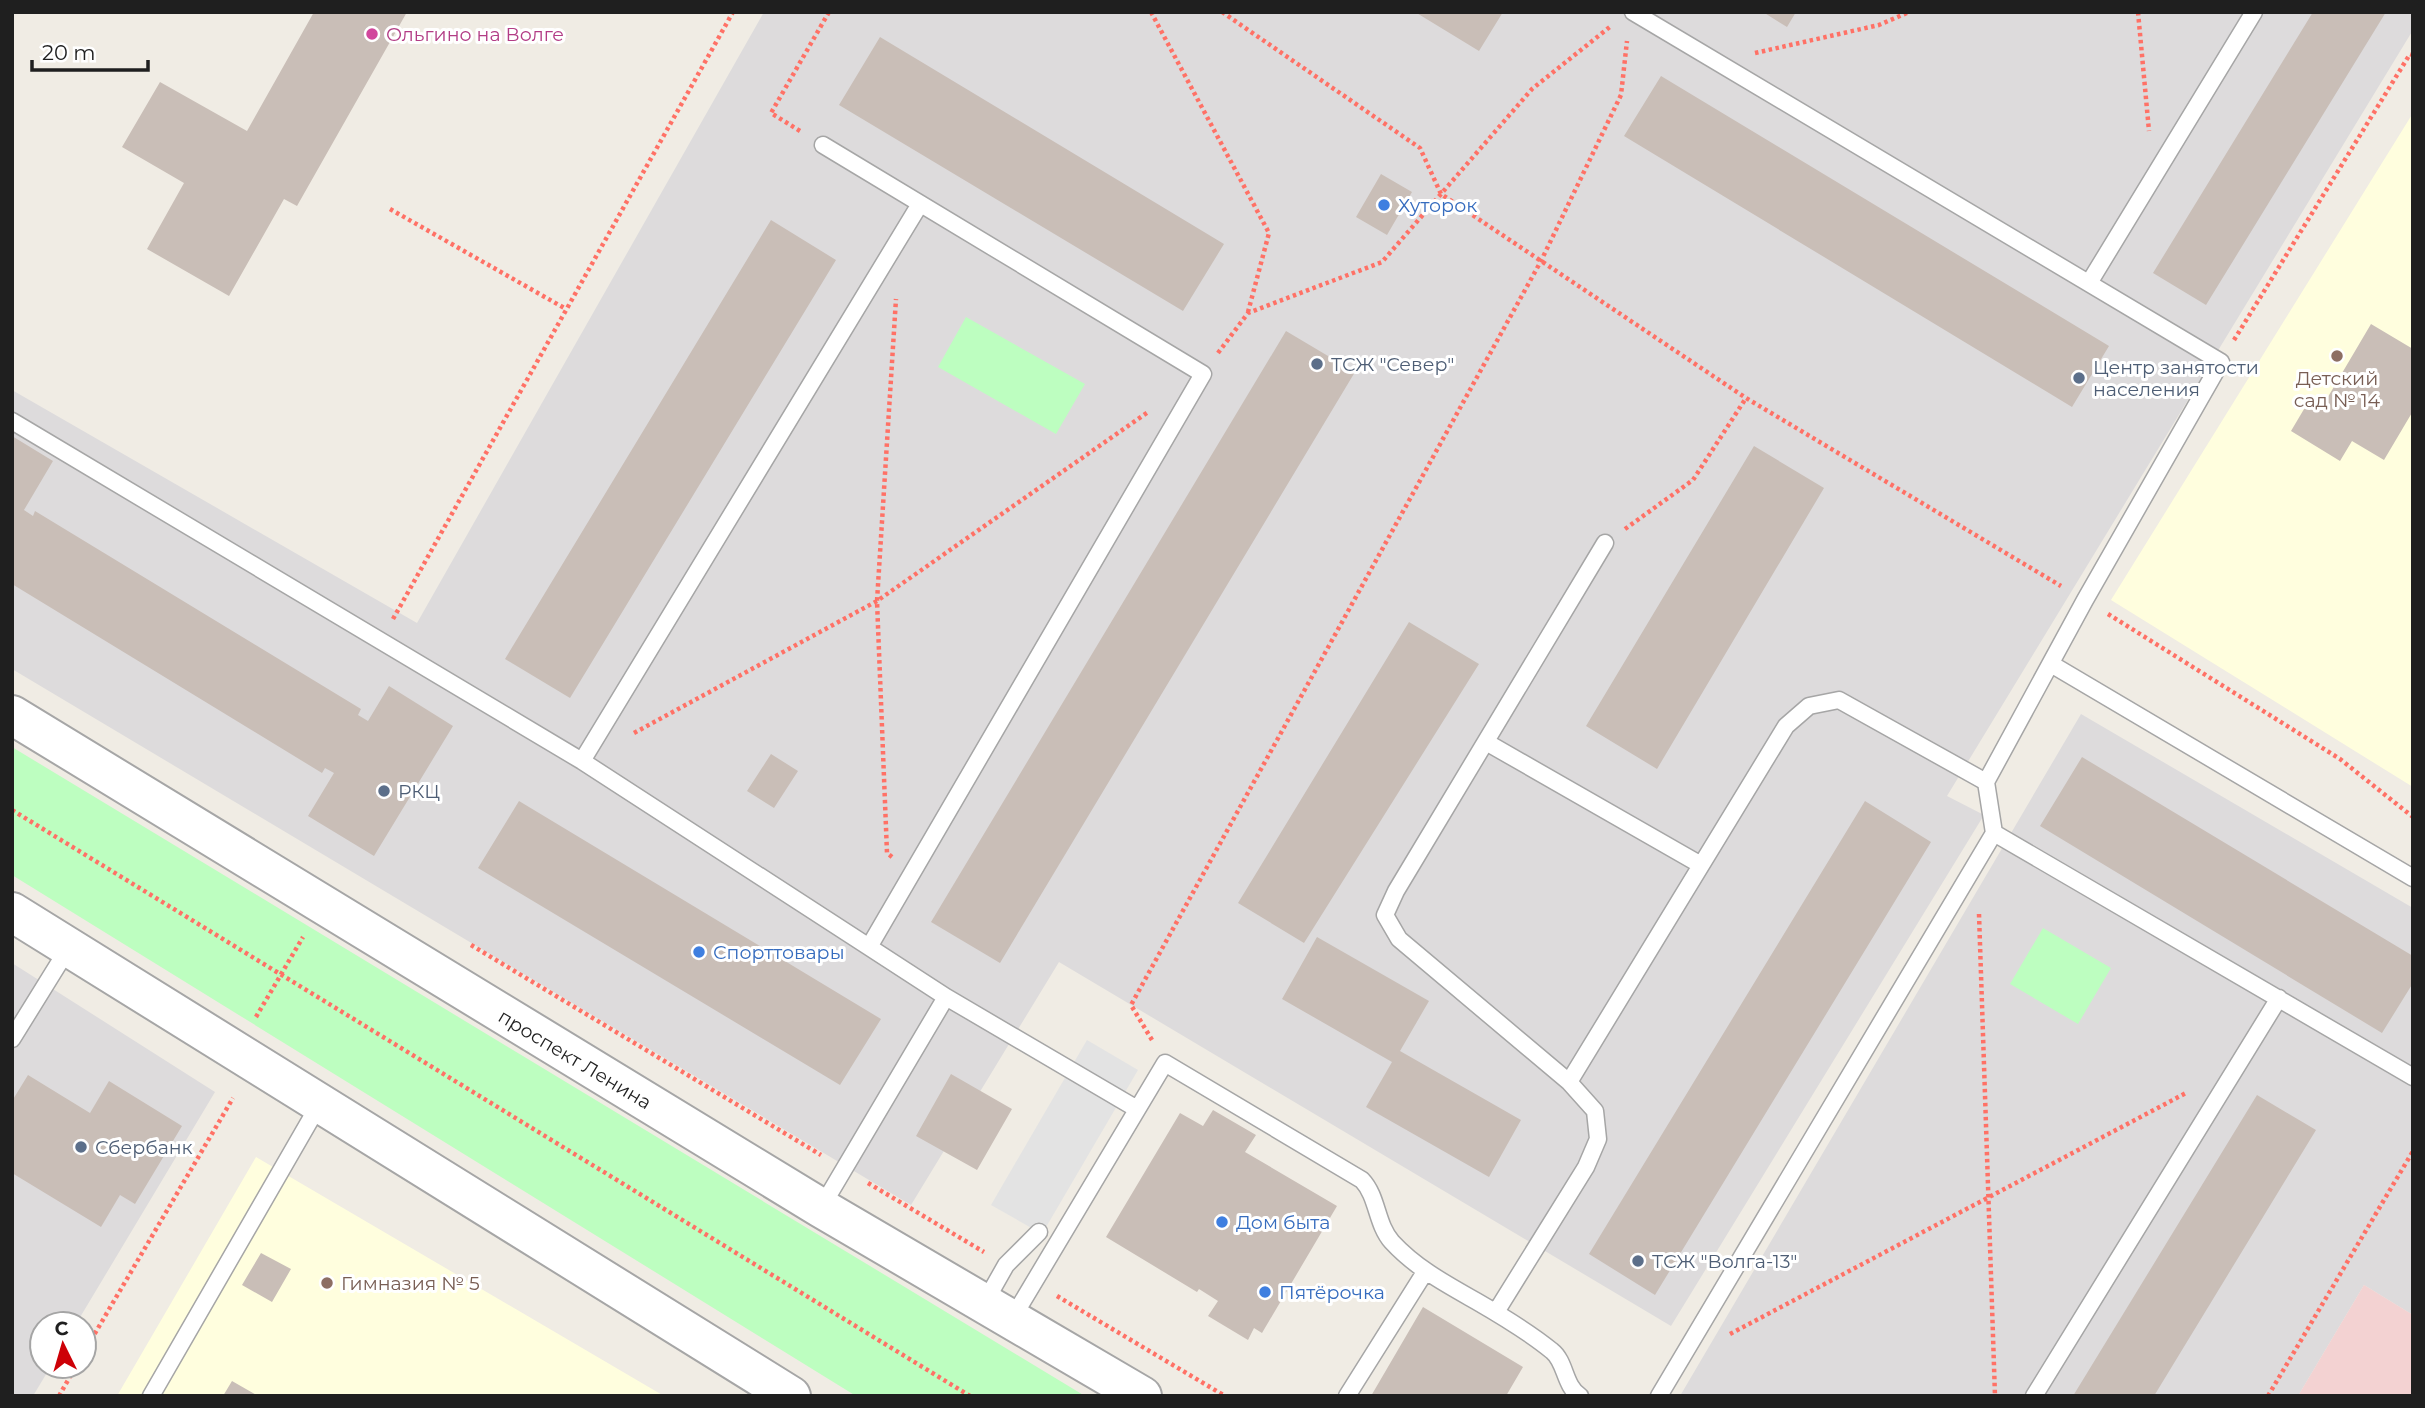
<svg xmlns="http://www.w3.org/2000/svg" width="2425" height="1408" viewBox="0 0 2425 1408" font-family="Montserrat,sans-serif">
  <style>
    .residential { fill: #dddbdc }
    .commercial { fill: #f3d2d2 }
    .education { fill: #fffede }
    .park { fill: #bdfec0 }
    .parking { fill: #e3e3e3 }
    .building { fill: #c9beb7 }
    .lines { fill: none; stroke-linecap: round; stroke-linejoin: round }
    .service-casing { stroke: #a6a6a6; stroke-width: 19 }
    .tertiary-casing { stroke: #a6a6a6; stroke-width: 42 }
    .path { stroke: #ff7166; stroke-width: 4.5; stroke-dasharray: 3.5 3.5; stroke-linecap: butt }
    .service { stroke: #fff; stroke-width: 16 }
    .tertiary { stroke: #fff; stroke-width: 38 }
    .hotel-dot { fill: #d1479c; stroke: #fff; stroke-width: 2.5 }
    .shop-dot { fill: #3f7fe0; stroke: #fff; stroke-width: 2.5 }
    .education-dot { fill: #8d6e63; stroke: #fff; stroke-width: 2.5 }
    .service-dot { fill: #5c6f8a; stroke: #fff; stroke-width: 2.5 }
    .labels { text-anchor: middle; stroke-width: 6; stroke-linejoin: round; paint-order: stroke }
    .hotel-label { font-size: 19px; fill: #b23c85; stroke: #fff; text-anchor: start }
    .shop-label { font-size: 19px; fill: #366cbe; stroke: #fff; text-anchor: start }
    .service-label { font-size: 19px; fill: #4e5e75; stroke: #fff; text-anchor: start }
    .education-label { font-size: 19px; fill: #785e54; stroke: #fff }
    .street-label { font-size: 19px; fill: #1f1f1f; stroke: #fff }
  </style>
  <rect width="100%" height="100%" fill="#f0ece4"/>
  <path class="residential" d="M764,12H2413V30L1947,796L1984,815L1671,1326L1059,962L911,1205L12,669V390L417,623Z
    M2081,714L2413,908V1315L2364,1285L2298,1396H1680Z
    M12,963L215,1092L76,1324H42V1366H51L33,1396H12Z"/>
  <path class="commercial" d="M2364,1285L2413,1315V1396H2298Z"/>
  <path class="education" d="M2413,113V787L2111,600Z
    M256,1157L664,1396H117Z"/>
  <path class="park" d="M966,317L1085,384L1056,434L938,367Z
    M12,747L1085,1396H856L12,875Z
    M2043,928L2111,968L2078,1024L2010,984Z"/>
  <path class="parking" d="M1087,1040L1138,1070L1042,1234L991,1205Z"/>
  <path class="building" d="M314,12H407L297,206L284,199L229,296L147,249L184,183L122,147L160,82L247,131Z
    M1415,12H1503L1479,51Z
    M1763,12H1796L1787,27Z
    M2313,12H2386L2206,305L2153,273Z
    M880,37L1224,244L1183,311L839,105Z
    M1661,76L2109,346L2072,407L1624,136Z
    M1381,174L1412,192L1387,235L1356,217Z
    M771,220L836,260L570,698L505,659Z
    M2371,324L2413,349V411L2384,460L2352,441L2340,461L2291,431L2310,399L2322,407Z
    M1286,331L1355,372L1000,963L931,922Z
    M12,436L53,461L24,510L33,516L35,511L361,709L358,715L368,721L389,686L453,726L374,856L308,816L334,773L325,768L322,773L12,584Z
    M1754,446L1824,488L1657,769L1586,726Z
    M1409,622L1479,664L1304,943L1238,903Z
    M771,754L798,771L774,808L747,791Z
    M2082,757L2413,956V983L2382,1033L2040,826Z
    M519,801L881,1019L840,1085L478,868Z
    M1865,801L1931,842L1655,1295L1589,1254Z
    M1317,937L1429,1001L1400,1051L1521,1120L1489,1177L1366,1107L1392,1062L1282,999Z
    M951,1074L1012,1109L977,1170L916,1136Z
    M28,1075L90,1113L109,1081L182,1126L135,1204L120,1195L101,1227L12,1173V1101Z
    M2257,1095L2316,1130L2154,1396H2073Z
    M1213,1110L1256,1135L1245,1152L1337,1206L1262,1333L1254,1328L1248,1340L1208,1316L1218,1301L1199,1289L1197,1292L1106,1237L1180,1113L1203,1126Z
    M261,1253L291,1269L272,1302L242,1285Z
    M1423,1307L1523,1367L1506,1396H1371Z
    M232,1381L258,1396H223Z"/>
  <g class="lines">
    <g class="service-casing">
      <path id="service" d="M1633,12L2221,362L2085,600L1986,782L1994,833L1659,1396
        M2089,283L2254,12
        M12,421L582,761L869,947L1203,374L823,145
        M2051,664L2413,878
        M1486,742L1701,865
        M582,761L920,204
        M1994,833L2413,1077
        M946,997L1137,1109
        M12,1039L69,947
        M1569,1082L1786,726L1809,706L1839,700L1986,782
        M821,1208L946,997L869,947
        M985,1302L1006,1265L1039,1232
        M1496,1312L1586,1167L1598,1139L1595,1111L1569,1082L1399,939L1385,915L1396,891L1605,543
        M1012,1319L1165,1063L1362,1180C1378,1197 1376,1224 1392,1242C1416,1268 1446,1284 1476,1301C1502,1316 1529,1332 1552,1351C1566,1362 1564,1386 1580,1396
        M151,1396L320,1103
        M1347,1396L1425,1272
        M2034,1396L2279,998"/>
    </g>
    <g class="tertiary-casing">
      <path id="tertiary" d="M12,715L821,1208L1142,1396
        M12,912L791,1396"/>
    </g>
    <path class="path" d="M1151,12L1269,233L1248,312
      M1222,12L1420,148L1441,194L1746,398L2061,586
      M2138,12L2149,131
      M1755,53L1879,25L1909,12
      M800,131L771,113L829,12
      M390,209L566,309
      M2234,340L2410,54L2413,55
      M1218,353L1248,313L1382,262L1532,89L1611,26
      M1625,529L1693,480L1746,398
      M2108,614L2340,759L2413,817
      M393,619L733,12
      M634,733L877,601L1148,412
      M12,810L970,1396
      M892,857L887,853L877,601L896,299
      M1979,914L1995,1396
      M471,945L821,1155
      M256,1017L303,937
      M1152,1040L1131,1005L1541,261L1621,95L1627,41
      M868,1183L984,1252
      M1057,1296L1225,1396
      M1730,1334L2186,1093
      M84,1352L233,1098
      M59,1396L76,1366
      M2268,1396L2413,1151"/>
    <use href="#service" class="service"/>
    <use href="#tertiary" class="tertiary"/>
  </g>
  <circle class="hotel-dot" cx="372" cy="34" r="7"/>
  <g class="shop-dot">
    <circle cx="1384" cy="205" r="7"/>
    <circle cx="699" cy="952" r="7"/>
    <circle cx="1222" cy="1222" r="7"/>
    <circle cx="1265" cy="1292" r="7"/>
  </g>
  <g class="education-dot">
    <circle cx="2337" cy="356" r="7"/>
    <circle cx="327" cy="1283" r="7"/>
  </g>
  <g class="service-dot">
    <circle cx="1317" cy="364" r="7"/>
    <circle cx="2079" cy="378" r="7"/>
    <circle cx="384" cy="791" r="7"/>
    <circle cx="81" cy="1147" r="7"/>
    <circle cx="1638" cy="1261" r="7"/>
  </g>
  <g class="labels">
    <g class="hotel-label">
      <text x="386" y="41">Ольгино на Волге</text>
    </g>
    <g class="shop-label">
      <text x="1398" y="212">Хуторок</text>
      <text x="713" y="959">Спорттовары</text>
      <text x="1236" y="1229">Дом быта</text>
      <text x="1279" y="1299">Пятёрочка</text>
    </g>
    <g class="service-label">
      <text x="1331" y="371">ТСЖ "Север"</text>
      <text x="2093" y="374">Центр занятости<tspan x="2093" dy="22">населения</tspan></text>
      <text x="398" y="798">РКЦ</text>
      <text x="95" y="1154">Сбербанк</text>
      <text x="1652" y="1268">ТСЖ "Волга-13"</text>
    </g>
    <g class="education-label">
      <text x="2337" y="385">Детский<tspan x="2337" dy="22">сад № 14</tspan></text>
      <text x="341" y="1290" text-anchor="start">Гимназия № 5</text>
    </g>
    <g class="street-label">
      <text transform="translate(575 1059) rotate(31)" y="7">проспект Ленина</text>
    </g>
  </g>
  <rect width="2425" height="1408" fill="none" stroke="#1f1f1f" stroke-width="28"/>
  <g transform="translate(63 1345) rotate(355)"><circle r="33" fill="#ffffff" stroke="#a5a5a5" stroke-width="2"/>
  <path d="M0-5L12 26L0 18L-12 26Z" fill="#cd0007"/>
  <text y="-10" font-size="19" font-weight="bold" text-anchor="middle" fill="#1f1f1f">С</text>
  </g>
  <path d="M32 60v10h116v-10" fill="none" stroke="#1f1f1f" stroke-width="3.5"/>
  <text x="42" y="60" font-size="21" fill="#1f1f1f" stroke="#ffffff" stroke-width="5" paint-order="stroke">20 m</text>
</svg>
